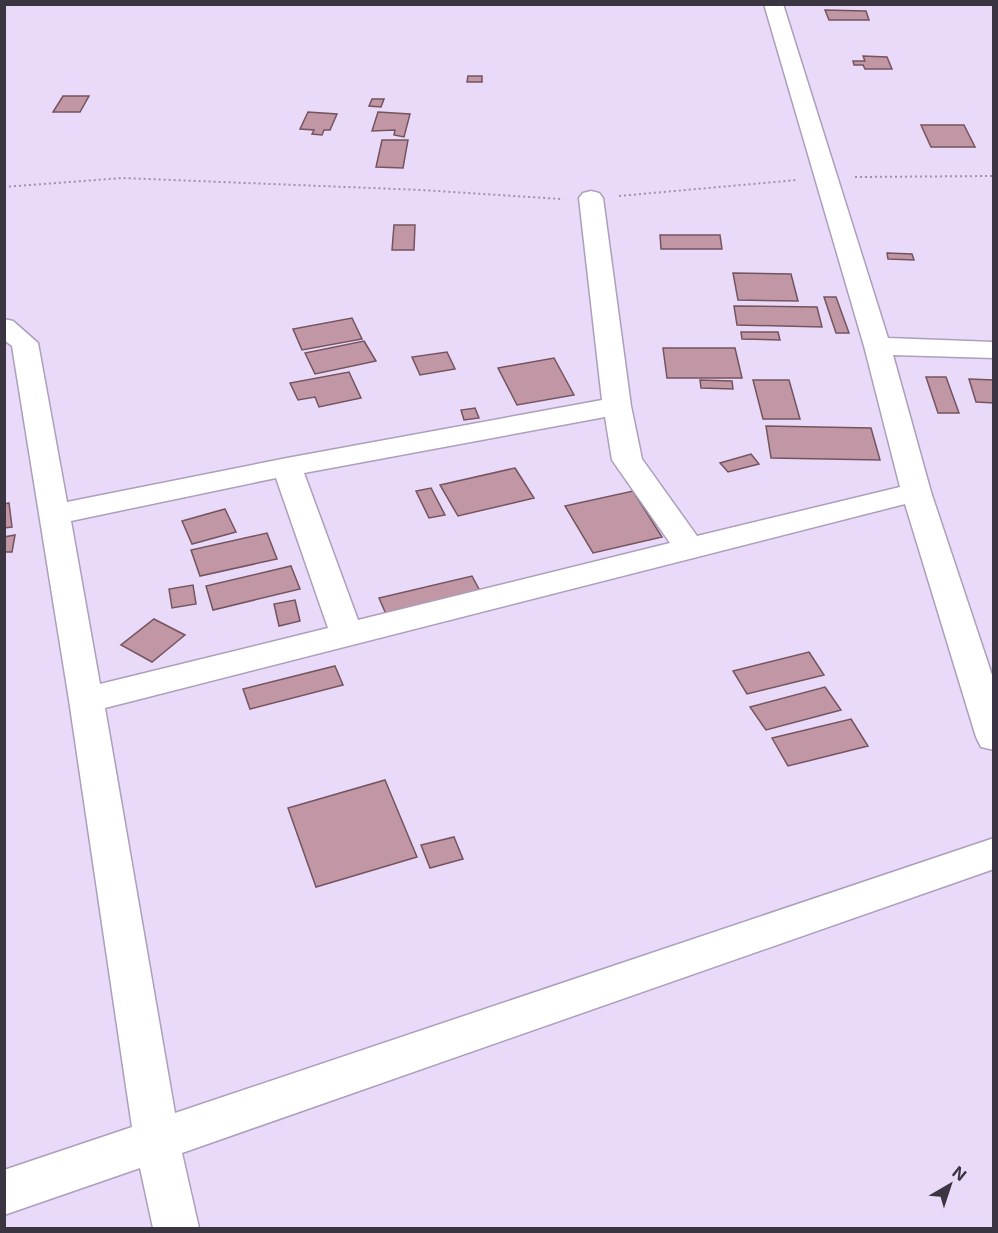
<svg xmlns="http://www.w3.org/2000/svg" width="998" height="1233" viewBox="0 0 998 1233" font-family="Inter,sans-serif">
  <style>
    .building { fill: #c196a5; stroke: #74545f; stroke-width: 1.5 }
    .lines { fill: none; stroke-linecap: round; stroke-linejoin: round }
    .minor-casing { stroke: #ad9ebc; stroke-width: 3 }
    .path { stroke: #9d92a9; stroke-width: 2; stroke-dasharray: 2 3; stroke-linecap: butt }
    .minor { fill: #fff; fill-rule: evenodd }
  </style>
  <rect width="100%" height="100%" fill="#eadafa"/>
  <path class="building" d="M825,10L866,11L869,20H829Z
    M863,56L887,57L892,69H865L863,65H854L853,61H865Z
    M468,76H482V82H467Z
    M63,96H89L80,112H53Z
    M372,99H384L381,107L369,106Z
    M308,112L337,114L330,130H324L322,135L312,134L314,130L300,129Z
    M378,112L410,114L404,137L394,135L395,130L372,131Z
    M921,125H964L975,147H931Z
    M382,140H408L403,168L376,167Z
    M394,225H415L414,250H392Z
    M660,235H720L722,249H661Z
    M887,253L912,254L914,260L888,259Z
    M733,273L791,274L798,301L738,300Z
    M824,297H836L849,333H836Z
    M734,306L817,307L822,327L737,325Z
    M352,318L362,339L302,350L293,329Z
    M741,332H778L780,340L742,339Z
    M364,341L376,361L315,374L305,353Z
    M663,348H735L742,378H667Z
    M447,352L455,369L420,375L412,357Z
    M554,358L574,395L517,405L498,368Z
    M349,372L361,398L319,407L315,397L298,400L290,383Z
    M926,377H946L959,413H938Z
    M969,379L994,380V403L976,402Z
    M700,380L732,381L733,389L701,388Z
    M753,380H789L800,419H763Z
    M475,408L479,418L464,420L461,410Z
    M766,426L871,428L880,460L771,458Z
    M751,454L759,464L728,472L720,463Z
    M515,468L534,498L458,516L440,485Z
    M431,488L445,515L429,518L416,491Z
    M633,491L662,537L593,553L565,506Z
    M9,503L12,527L4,528V504Z
    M225,509L236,532L192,544L182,521Z
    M267,533L277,559L200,576L191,550Z
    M15,535L12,552H4V537Z
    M291,566L300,589L213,610L206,586Z
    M472,576L480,591L386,614L379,598Z
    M193,585L196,604L172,608L169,589Z
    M295,600L300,621L279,626L274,604Z
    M154,619L185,635L152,662L121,645Z
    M809,652L824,675L747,694L733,671Z
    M335,666L343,685L250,709L243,689Z
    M825,687L841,710L766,730L750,707Z
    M851,719L868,746L788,766L772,738Z
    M385,780L417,857L316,887L288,808Z
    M454,837L463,859L430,868L421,845Z"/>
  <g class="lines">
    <g class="minor-casing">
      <path id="minor" d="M764,4H783L888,338L994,342V358L893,355L931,492L994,681V750L981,747L976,737L905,504L105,708L175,1113L994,838V869L182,1153L199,1228H153L140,1168L4,1215V1170L132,1127L69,700L12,346L4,340V319L13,321L38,343L67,502L287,458L602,400L579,198L583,193L591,191L599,193L603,198L631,406L642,459L697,536L900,487L864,346ZM605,417L612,460L670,543L358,620L304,473ZM276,478L328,628L100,684L71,521Z"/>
    </g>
    <path class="path" d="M855,177L994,176
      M4,187L122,178L421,190L561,199
      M619,196L797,180"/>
    <use href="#minor" class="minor"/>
  </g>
  <rect width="998" height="1233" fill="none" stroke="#3b3541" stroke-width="12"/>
  <g transform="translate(950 1185) rotate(39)" stroke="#eadafa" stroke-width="4.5" paint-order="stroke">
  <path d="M0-4.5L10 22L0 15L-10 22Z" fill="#3b3541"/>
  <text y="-9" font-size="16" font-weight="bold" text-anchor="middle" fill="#3b3541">N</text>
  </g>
</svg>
